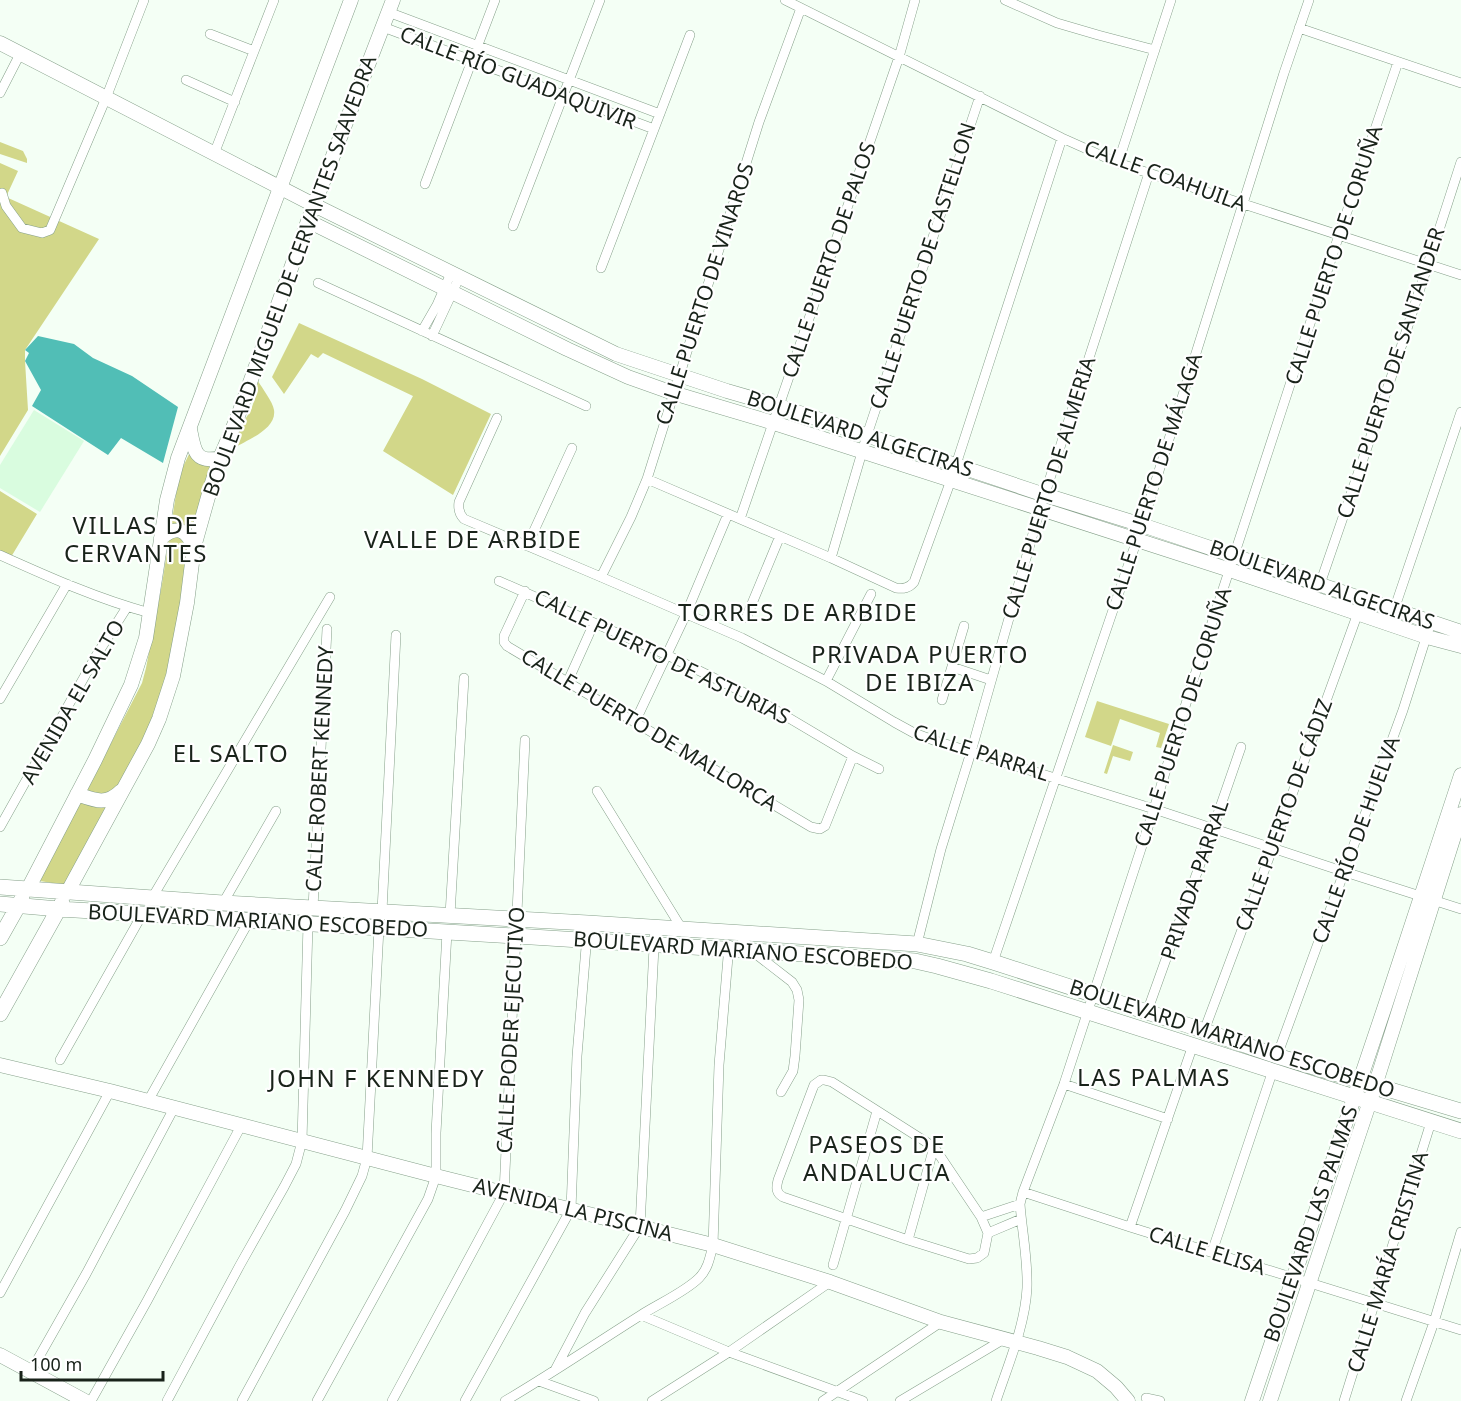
<svg xmlns="http://www.w3.org/2000/svg" width="1461" height="1401" viewBox="0 0 1461 1401" font-family="'Noto Sans',sans-serif">
  <style>
    .built { fill: #d9fcdf }
    .green { fill: #d2d789 }
    .water { fill: #51beb6 }
    .lines { fill: none; stroke-linecap: round; stroke-linejoin: round }
    .street-casing { stroke: #86a08a; stroke-width: 10 }
    .secondary-casing { stroke: #86a08a; stroke-width: 15 }
    .primary-casing { stroke: #86a08a; stroke-width: 16 }
    .street { stroke: #fff; stroke-width: 9 }
    .secondary { stroke: #fff; stroke-width: 14 }
    .primary { stroke: #fff; stroke-width: 15 }
    .labels { text-anchor: middle; stroke-width: 4.5; stroke-linejoin: round; paint-order: stroke }
    .street-label { font-size: 21px; fill: #19231a; stroke: #fff }
    .quarter-label { font-size: 24px; letter-spacing: 1.5px; fill: #19231a; stroke: #fff }
  </style>
  <rect width="100%" height="100%" fill="#f4fff5"/>
  <path class="built" d="M34,410L84,441L40,512L0,488V465Z"/>
  <path class="green" d="M0,142L23,151L27,159V163L0,154Z
    M0,163L18,171L6,197L99,239L25,350V361L28,410L0,456Z
    M299,323L422,379L491,414L453,495L383,451L413,396L323,353L318,358L311,354L284,394L272,377Z
    M258,381C262,388 273,402 274,410C277,429 247,440 234,448L237,432L251,410L255,398Z
    M192,448L212,462L171,669L155,719L64,885L40,881L142,683L146,668L162,584L179,475Z
    M0,491L37,514L11,557L0,551Z
    M1097,701L1169,724L1161,748L1156,747L1160,733L1120,719L1111,746L1085,737Z
    M1113,745L1133,752L1130,761L1113,756L1107,774L1104,773Z"/>
  <path class="water" d="M38,336L74,344L93,358L132,376L178,407L163,463L121,438L108,455L32,406L41,390L25,361L29,353L25,350Z"/>
  <g class="lines">
    <g class="street-casing">
      <path id="street" d="M785,0L1062,138L1118,163L1461,275
        M1005,0L1057,23L1098,35L1155,50
        M388,12L660,114
        M383,27L654,129
        M1299,28L1461,83
        M210,34L254,51
        M186,80L235,102
        M0,93L20,54
        M214,154L274,0
        M1118,163L1171,0
        M425,184L495,0
        M2,193L6,206L22,228L42,233L50,230L106,98L144,0
        M513,226L600,0
        M601,268L690,35
        M318,283L586,406
        M422,331L437,305L451,273
        M432,336L459,278
        M497,418L459,502C458,509 459,514 464,519L601,577L742,638L826,681L894,722L914,733L936,741L1154,809L1345,872L1461,909
        M647,479L831,558L896,588C904,589 909,588 914,582L951,480L1062,138
        M740,519L899,57L915,0
        M527,546L572,448
        M0,555C49,577 98,599 150,613
        M831,558L867,435L980,96
        M601,577L631,517L647,479L759,122L801,8
        M499,581L667,655L757,699L853,756L879,769
        M1320,584L1393,372L1461,162
        M525,591L504,636V642L507,646L811,827L820,829L825,826L853,756
        M1394,610L1461,412
        M746,618L780,536
        M952,667L991,680
        M568,681L594,623
        M826,681L871,594
        M0,699L67,584
        M942,700L964,626
        M635,722L686,614L728,514
        M597,791L682,929
        M0,827L96,656L127,607
        M152,898L330,597
        M223,903L276,811
        M313,908L327,629
        M382,911L396,635
        M450,915L464,678
        M737,932L752,951L792,982L797,990L799,1000L795,1056L793,1071L781,1092
        M917,944L941,849L971,752L1040,509L1149,173
        M993,962L1142,525L1284,73L1309,0
        M1147,1012L1213,828L1241,747
        M1204,1031L1273,847L1363,599
        M1277,1056L1403,710L1431,622
        M60,1060L143,913
        M821,1080H824L832,1082L934,1147L981,1217L988,1233L984,1253L977,1258L969,1259L908,1240L783,1197C776,1193 776,1188 778,1180L814,1085Z
        M1064,1084L1168,1119
        M148,1101L249,921
        M1023,1192L1130,1227L1461,1330
        M981,1217L1020,1204
        M1130,1227L1193,1045
        M988,1233L1021,1219
        M908,1240L934,1147
        M1212,1252L1273,1070
        M833,1265L877,1111
        M0,1293L110,1091
        M641,1315L729,1352L863,1401
        M555,1370L585,1313L640,1226L655,927
        M31,1371L86,1274L174,1108
        M539,1381L594,1401
        M1146,1398L1160,1401
        M91,1401L147,1301L241,1126
        M167,1401L240,1265L284,1187L296,1164L302,1141L308,924
        M242,1401L345,1211L362,1176L367,1158L379,928
        M317,1401L428,1199L436,1176V1133L447,932
        M392,1401L504,1193L525,740
        M465,1401L571,1209L577,1056L588,923
        M505,1401C551,1374 595,1344 641,1315C658,1304 685,1292 699,1278C708,1269 710,1257 713,1245L719,1065L729,945
        M652,1401L729,1352L830,1282
        M823,1401L941,1322
        M900,1401L1004,1339
        M996,1401C1008,1365 1025,1326 1027,1288C1028,1260 1022,1231 1020,1204L1023,1192L1064,1084L1154,809L1191,687L1339,235L1398,62
        M1344,1401L1431,1122
        M1406,1401L1434,1322L1461,1232"/>
    </g>
    <g class="secondary-casing">
      <path id="secondary" d="M0,43L314,205L616,354L727,391L779,406L1045,495L1142,525L1461,632
        M308,221L567,349L628,377L673,393L774,423L1230,570L1427,637L1461,646
        M190,429C194,450 195,464 220,458
        M161,538C177,525 186,529 194,547
        M77,794C94,800 106,806 121,791
        M28,889L95,760L131,685L146,638L167,500L178,458L351,0
        M67,893L148,744L159,719L173,676L187,603L194,547L212,483L220,458L238,416L308,221L393,0
        M0,1065L110,1091L436,1176L713,1245L830,1282L941,1322L1038,1348L1067,1357L1097,1371L1116,1387L1128,1401
        M0,1355L85,1401
        M1252,1401L1385,1006L1461,775
        M1270,1401L1375,1086L1461,814"/>
    </g>
    <g class="primary-casing">
      <path id="primary" d="M0,887L223,903L588,923L917,944L967,954L993,962L1187,1025L1277,1056L1461,1111
        M0,904L59,909L516,936L915,961L937,966L991,981L1461,1131
        M0,938L22,899
        M0,1014L62,903"/>
    </g>
    <use href="#street" class="street"/>
    <use href="#secondary" class="secondary"/>
    <use href="#primary" class="primary"/>
  </g>
  <g class="labels">
    <g class="street-label">
      <text transform="translate(518 78) rotate(21)" y="7">CALLE RÍO GUADAQUIVIR</text>
      <text transform="translate(1165 176) rotate(20)" y="7">CALLE COAHUILA</text>
      <text transform="translate(1334 255) rotate(-72)" y="7">CALLE PUERTO DE CORUÑA</text>
      <text transform="translate(829 260) rotate(-71)" y="7">CALLE PUERTO DE PALOS</text>
      <text transform="translate(923 266) rotate(-72)" y="7">CALLE PUERTO DE CASTELLON</text>
      <text transform="translate(290 276) rotate(-70)" y="7">BOULEVARD MIGUEL DE CERVANTES SAAVEDRA</text>
      <text transform="translate(705 294) rotate(-72)" y="7">CALLE PUERTO DE VINAROS</text>
      <text transform="translate(1391 373) rotate(-72)" y="7">CALLE PUERTO DE SANTANDER</text>
      <text transform="translate(860 434) rotate(18)" y="7">BOULEVARD ALGECIRAS</text>
      <text transform="translate(1154 482) rotate(-72)" y="7">CALLE PUERTO DE MÁLAGA</text>
      <text transform="translate(1049 488) rotate(-73)" y="7">CALLE PUERTO DE ALMERIA</text>
      <text transform="translate(1322 585) rotate(19)" y="7">BOULEVARD ALGECIRAS</text>
      <text transform="translate(662 657) rotate(26)" y="7">CALLE PUERTO DE ASTURIAS</text>
      <text transform="translate(73 702) rotate(-60)" y="7">AVENIDA EL SALTO</text>
      <text transform="translate(1183 717) rotate(-72)" y="7">CALLE PUERTO DE CORUÑA</text>
      <text transform="translate(649 730) rotate(31)" y="7">CALLE PUERTO DE MALLORCA</text>
      <text transform="translate(981 753) rotate(18)" y="7">CALLE PARRAL</text>
      <text transform="translate(320 769) rotate(-87)" y="7">CALLE ROBERT KENNEDY</text>
      <text transform="translate(1284 815) rotate(-70)" y="7">CALLE PUERTO DE CÁDIZ</text>
      <text transform="translate(1356 840) rotate(-70)" y="7">CALLE RÍO DE HUELVA</text>
      <text transform="translate(1195 880) rotate(-71)" y="7">PRIVADA PARRAL</text>
      <text transform="translate(258 921) rotate(3)" y="7">BOULEVARD MARIANO ESCOBEDO</text>
      <text transform="translate(743 951) rotate(4)" y="7">BOULEVARD MARIANO ESCOBEDO</text>
      <text transform="translate(511 1030) rotate(-87)" y="7">CALLE PODER EJECUTIVO</text>
      <text transform="translate(1232 1039) rotate(18)" y="7">BOULEVARD MARIANO ESCOBEDO</text>
      <text transform="translate(573 1210) rotate(14)" y="7">AVENIDA LA PISCINA</text>
      <text transform="translate(1311 1224) rotate(-71)" y="7">BOULEVARD LAS PALMAS</text>
      <text transform="translate(1207 1251) rotate(17)" y="7">CALLE ELISA</text>
      <text transform="translate(1388 1262) rotate(-73)" y="7">CALLE MARÍA CRISTINA</text>
    </g>
    <g class="quarter-label">
      <text x="136" y="534">VILLAS DE<tspan x="136" dy="28">CERVANTES</tspan></text>
      <text x="473" y="548">VALLE DE ARBIDE</text>
      <text x="798" y="621">TORRES DE ARBIDE</text>
      <text x="920" y="663">PRIVADA PUERTO<tspan x="920" dy="28">DE IBIZA</tspan></text>
      <text x="231" y="762">EL SALTO</text>
      <text x="1154" y="1086">LAS PALMAS</text>
      <text x="377" y="1087">JOHN F KENNEDY</text>
      <text x="877" y="1153">PASEOS DE<tspan x="877" dy="28">ANDALUCIA</tspan></text>
    </g>
  </g>
  <path d="M21 1371v9h142v-9" fill="none" stroke="#19231a" stroke-width="3"/>
  <text x="30" y="1371" font-size="18" fill="#19231a" stroke="#ffffff" stroke-width="4.5" paint-order="stroke">100 m</text>
</svg>
